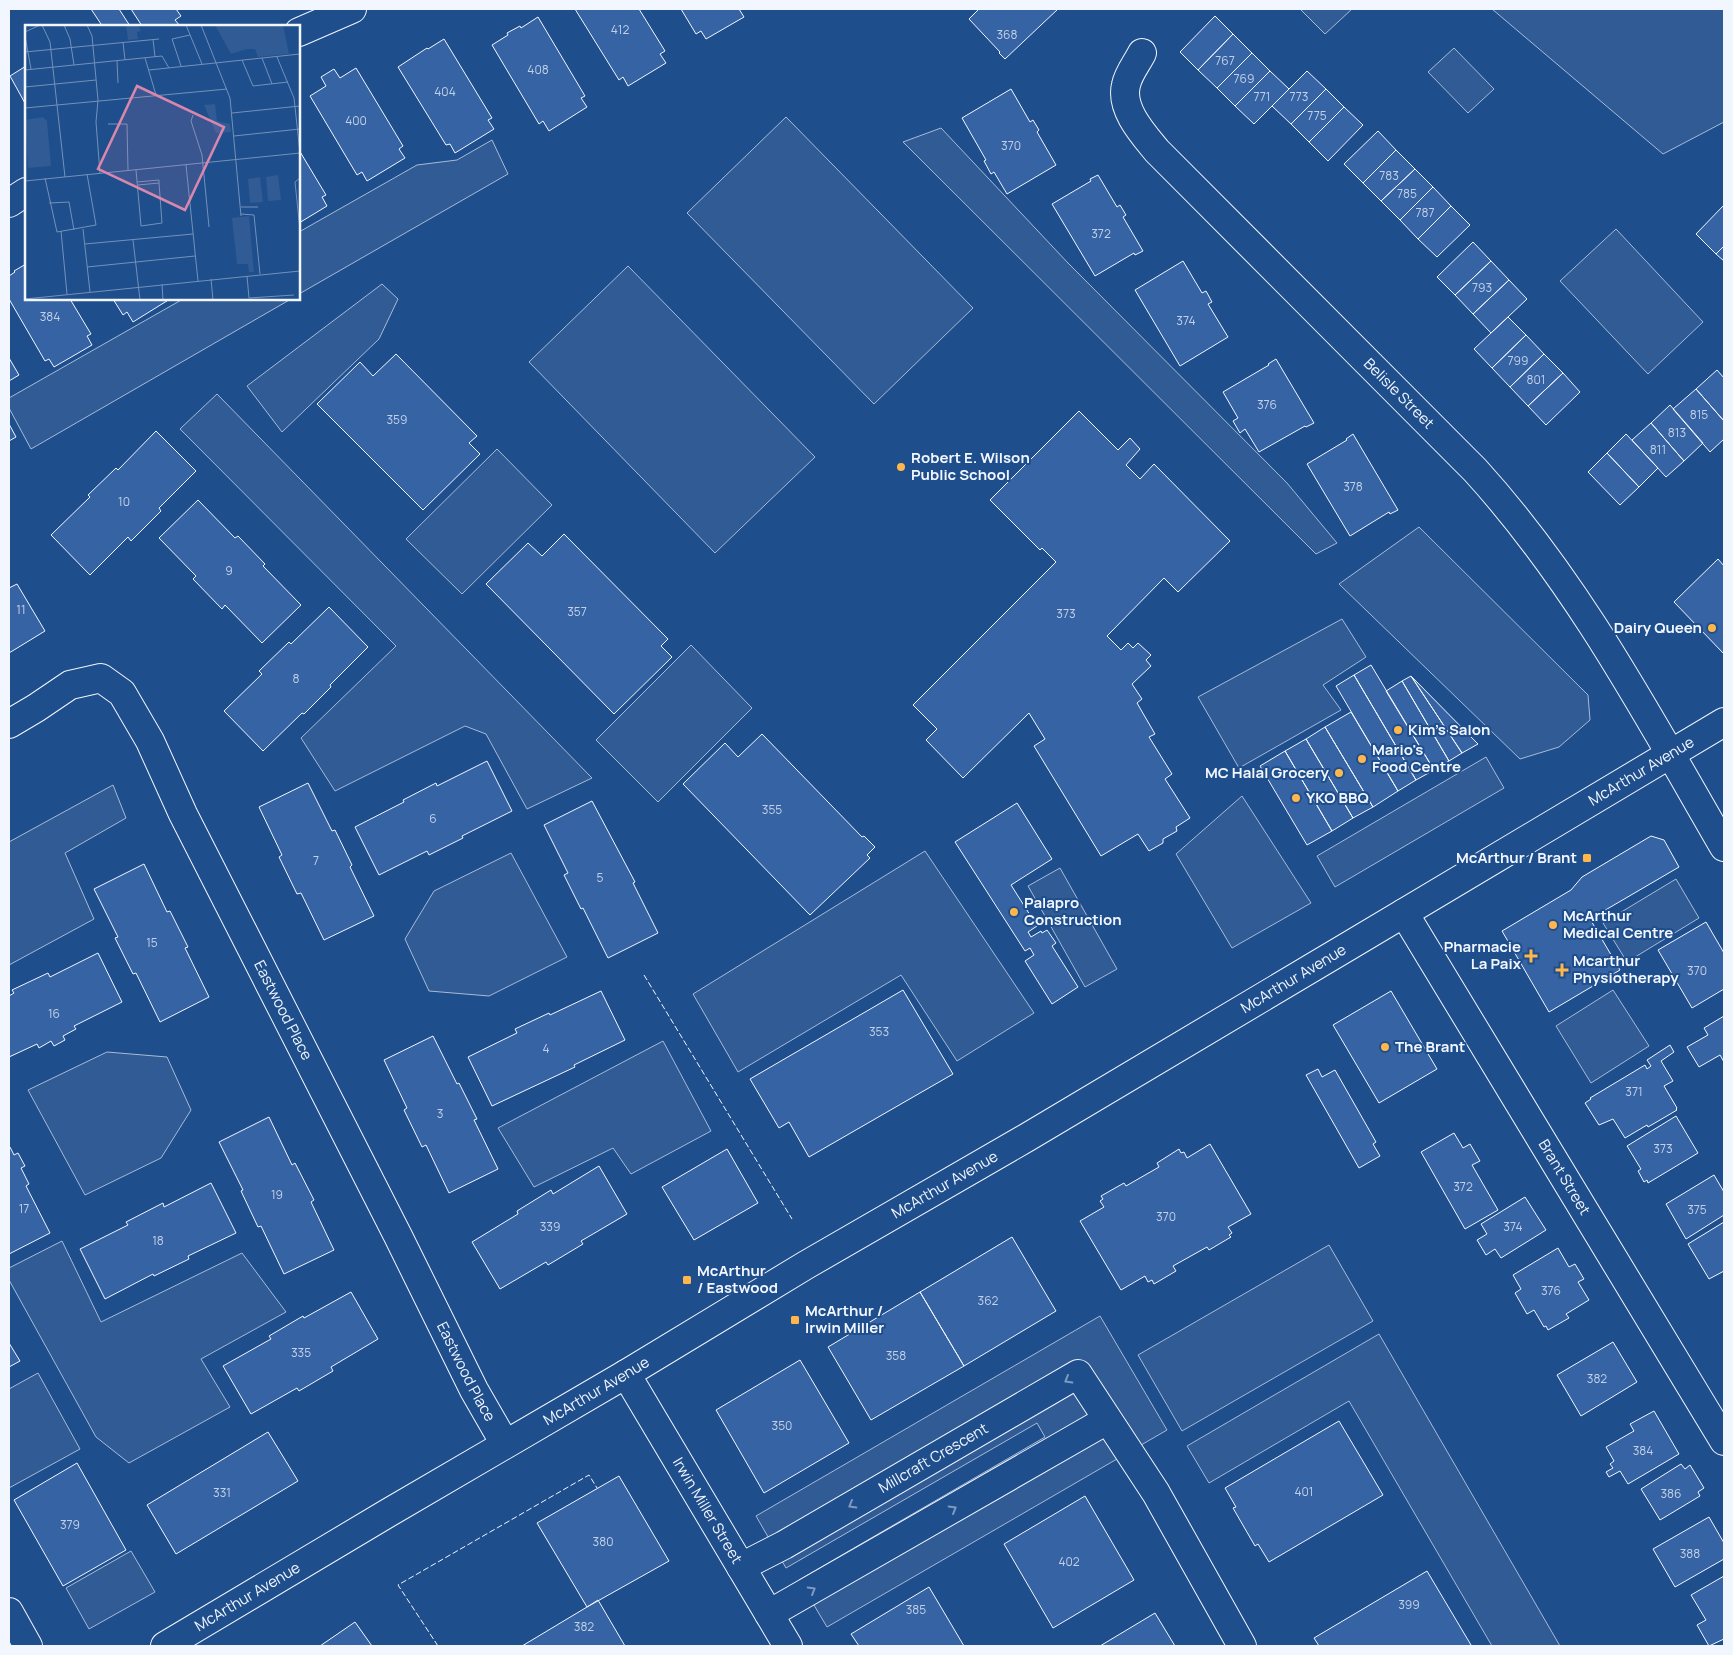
<svg xmlns="http://www.w3.org/2000/svg" width="1733" height="1655" viewBox="0 0 1733 1655" font-family="Manrope,sans-serif">
  <style>
    .built { fill: #305b95; stroke: #a8bbd7 }
    .building { fill: #3563a3; stroke: #f2f6ff }
    .lines { fill: none; stroke-linecap: round; stroke-linejoin: round }
    .minor-casing { stroke: #f2f6ff; stroke-width: 30 }
    .tertiary-casing { stroke: #f2f6ff; stroke-width: 30 }
    .secondary-casing { stroke: #f2f6ff; stroke-width: 30 }
    .minor { stroke: #1f4e8c; stroke-width: 28 }
    .tertiary { stroke: #1f4e8c; stroke-width: 28 }
    .secondary { stroke: #1f4e8c; stroke-width: 28 }
    .fence { stroke: #f2f6ff; stroke-width: 1; stroke-dasharray: 6 2.5; stroke-linecap: butt }
    .oneway { stroke: #7e9ac0 }
    .poi-dot { fill: #ffb74d; stroke: #1f4e8c; stroke-width: 2 }
    .labels { text-anchor: middle; stroke-width: 4; stroke-linejoin: round; paint-order: stroke }
    .number-label { font-size: 12px; fill: #c3d1e8 }
    .street-label { font-size: 15px; fill: #f2f6ff; stroke: #1f4e8c }
    .poi-label { font-size: 15px; font-weight: bold; fill: #f2f6ff; stroke: #1f4e8c; text-anchor: start }
    .inset-road { fill: none; stroke: #7391ba; stroke-width: 1 }
    .view { fill: #da87ad; fill-opacity: 0.15; stroke: #da87ad; stroke-width: 2.5 }
    .inset-edge { fill: none; stroke: #f2f6ff; stroke-width: 2.5 }
  </style>
  <rect width="100%" height="100%" fill="#1f4e8c"/>
  <path class="built" d="M1300,9H1352L1325,34Z
    M1492,9H1724V122L1663,154Z
    M1454,48L1494,89L1468,113L1428,72Z
    M786,117L973,308L874,404L687,213Z
    M941,128L1068,263L1287,483L1337,543L1316,554L903,142Z
    M492,140L508,174L299,294V232L417,165L457,160Z
    M1616,229L1703,322L1648,374L1560,281Z
    M628,266L815,457L715,553L529,362Z
    M382,284L398,299L379,339L282,432L247,386Z
    M183,299H291L31,449L9,408V398Z
    M217,394L592,778L527,809L486,734L465,726L335,791L301,738L396,646L180,429Z
    M497,449L552,505L462,594L406,539Z
    M1419,527L1588,695L1590,720L1559,747L1520,759L1339,584Z
    M1342,619L1366,657L1323,685L1341,710L1239,768L1198,697Z
    M691,645L752,708L658,802L596,740Z
    M1486,757L1504,788L1335,887L1317,856Z
    M113,785L126,818L65,853L94,919L9,965V842Z
    M1242,796L1311,903L1232,948L1176,854Z
    M925,851L1034,1013L957,1061L901,975L738,1072L693,994Z
    M511,853L567,957L489,996L429,991L405,939L434,891Z
    M1060,868L1117,969L1085,987L1028,886Z
    M1676,879L1699,918L1627,962L1603,923Z
    M1613,990L1649,1046L1591,1083L1556,1026Z
    M663,1041L711,1131L631,1174L613,1148L534,1187L498,1128Z
    M107,1052L167,1057L191,1110L161,1158L85,1195L28,1090Z
    M62,1241L101,1322L242,1253L286,1312L201,1359L230,1407L129,1463L96,1437L9,1280V1268Z
    M1329,1245L1373,1321L1182,1431L1138,1355Z
    M1100,1316L1167,1430L827,1627L799,1580L1045,1437L1037,1423L786,1568L756,1516Z
    M1379,1334L1560,1646H1492L1349,1401L1209,1483L1187,1446Z
    M38,1373L80,1449L9,1488V1389Z
    M131,1551L155,1592L89,1629L66,1588Z"/>
  <path class="building" d="M91,9H119L130,26H97L101,24Z
    M131,9H176L181,16L175,20L180,26H169L168,25L142,26Z
    M575,9H639L665,51L660,54L666,63L628,86L623,77L619,80Z
    M681,9H739L744,17L706,39L701,31L696,34Z
    M979,9H1058L1005,59L999,53L1000,52L969,19Z
    M1215,16L1233,34L1198,70L1180,52Z
    M538,17L585,96L581,98L587,107L549,131L543,121L539,124L492,45L508,35L507,33L520,26L521,28Z
    M1233,34L1252,53L1217,88L1198,70Z
    M444,39L492,118L488,120L494,129L455,153L450,144L446,145L398,67L427,48L428,49Z
    M1252,53L1270,71L1235,106L1217,88Z
    M26,66V105L10,76Z
    M356,68L403,146L399,149L405,158L367,181L362,172L357,175L310,96L326,86L321,77L334,69L340,78Z
    M1270,71L1289,89L1254,124L1235,106Z
    M1307,71L1326,89L1291,124L1272,106Z
    M1011,89L1030,122L1033,120L1039,130L1037,132L1056,165L1007,194L994,172L991,174L984,161L986,160L962,118Z
    M1326,89L1344,107L1309,142L1291,124Z
    M1344,107L1363,125L1328,161L1309,142Z
    M1378,131L1396,150L1363,183L1344,164Z
    M299,150L326,195L322,197L327,206L299,223Z
    M1396,150L1415,169L1381,201L1363,183Z
    M1415,169L1433,187L1400,220L1381,201Z
    M1098,175L1117,207L1120,205L1126,215L1123,217L1143,251L1135,255L1134,253L1095,276L1052,204L1091,181L1090,179Z
    M1433,187L1451,206L1418,239L1400,220Z
    M1724,205V246L1716,254L1696,234Z
    M1451,206L1470,225L1437,257L1418,239Z
    M1473,242L1491,261L1455,295L1437,277Z
    M1724,246V261L1716,254Z
    M1183,261L1202,293L1206,291L1212,302L1208,304L1228,337L1180,366L1135,290Z
    M1491,261L1509,280L1473,314L1455,295Z
    M26,264V299H70L91,334L87,336L92,345L54,367L49,359L45,361L9,299V276L15,272L14,271Z
    M1509,280L1527,299L1491,333L1473,314Z
    M113,299H170L133,322L127,312L123,315Z
    M1508,317L1526,335L1492,368L1474,349Z
    M1526,335L1544,354L1510,387L1492,368Z
    M396,354L477,436L469,443L480,454L423,510L317,404L360,362L373,376Z
    M1544,354L1563,373L1528,406L1510,387Z
    M9,358L19,375L9,381Z
    M1276,359L1314,423L1306,427L1305,426L1259,452L1245,429L1240,433L1233,421L1238,418L1223,392L1269,365L1268,364Z
    M1717,370L1724,378V421L1696,389Z
    M1563,373L1580,392L1546,425L1528,406Z
    M1696,389L1724,421V439L1710,452L1673,409Z
    M1670,405L1703,443L1684,461L1651,423Z
    M1079,411L1118,450L1130,438L1140,449L1126,465L1140,479L1154,464L1230,541L1178,592L1164,578L1107,636L1121,650L1128,643L1133,648L1138,643L1151,655L1146,660L1151,666L1132,684L1142,699L1137,703L1155,734L1149,737L1172,774L1165,779L1190,818L1176,827L1177,831L1163,839V843L1149,851L1138,834L1101,856L1034,746L1045,739L1029,713L963,778L926,740L937,729L913,705L1056,562L1042,548L1040,550L990,500Z
    M1651,423L1684,461L1666,477L1632,440Z
    M9,424L16,437L9,441Z
    M156,431L196,471L159,508L161,511L131,541L128,537L90,575L51,535L90,497L88,495L116,468L118,470Z
    M1353,434L1398,510L1390,514L1389,512L1350,536L1307,464L1347,440L1346,439Z
    M1626,434L1658,468L1639,487L1607,453Z
    M1607,453L1639,487L1620,505L1588,472Z
    M198,500L235,538L238,536L265,564L263,566L301,605L262,643L225,605L222,609L193,579L196,576L159,538Z
    M564,534L668,639L661,646L672,657L614,714L486,584L528,543L542,556Z
    M1718,559L1724,566V654L1674,602Z
    M17,584L45,631L9,653V588Z
    M329,607L368,647L330,685L331,687L304,714L302,713L263,751L224,711L262,674L259,671L289,642L291,644Z
    M1371,665L1434,770L1416,780L1354,675Z
    M1354,675L1416,780L1398,791L1336,686Z
    M1411,676L1478,744L1462,753Z
    M1411,676L1462,753L1449,761L1402,681Z
    M1402,681L1449,761L1434,770L1386,691Z
    M1351,712L1398,791L1373,807L1325,727Z
    M1325,727L1373,807L1353,818L1306,739Z
    M762,734L862,837L864,836L875,847L867,855L870,858L810,915L683,784L725,743L738,757Z
    M1306,739L1353,818L1332,831L1285,751Z
    M1285,751L1332,831L1307,845L1260,766Z
    M487,761L512,811L462,836L463,838L429,855L427,851L379,875L355,827L404,802L403,800L436,783L437,786Z
    M308,783L332,831L335,830L352,865L350,867L374,916L324,940L301,893L297,894L279,857L282,855L259,807Z
    M592,801L635,882L633,883L658,933L608,958L583,908L581,909L564,875L568,873L544,825Z
    M1017,803L1052,859L1011,885L1037,926L1028,932L1031,937L1041,931L1042,933L1047,930L1056,943L1052,946L1078,987L1052,1004L1025,961L1034,955L1030,948L1025,951L955,842Z
    M1651,836L1664,840L1679,867L1590,919L1620,970L1549,1012L1502,931L1571,890L1582,877Z
    M144,864L167,912L170,911L188,947L185,948L209,997L160,1022L136,973L133,974L115,938L118,937L94,889Z
    M1706,922L1724,953V989L1692,1008L1658,950Z
    M98,953L122,1002L74,1026L76,1029L63,1036L65,1040L54,1046L51,1041L39,1048L37,1044L9,1057V996L14,993L12,990L48,973L50,977Z
    M903,990L953,1074L809,1157L789,1122L779,1128L750,1079Z
    M601,991L625,1040L574,1065L575,1067L492,1106L468,1057L517,1033L515,1029L549,1013L550,1015Z
    M1391,991L1437,1069L1379,1103L1333,1025Z
    M1724,1016V1062L1720,1055L1699,1067L1687,1047L1708,1035L1704,1028Z
    M433,1036L457,1084L459,1083L477,1119L474,1120L498,1169L449,1193L426,1145L422,1147L404,1110L407,1108L384,1060Z
    M1670,1045L1674,1052L1661,1061L1673,1081L1664,1086L1677,1108L1676,1109L1677,1110L1648,1127L1647,1125L1625,1138L1613,1119L1599,1125L1585,1103L1591,1099L1590,1098L1645,1065L1647,1069L1651,1066L1647,1060Z
    M1318,1069L1322,1077L1335,1070L1376,1142L1373,1144L1380,1156L1359,1168L1306,1075Z
    M1676,1116L1698,1153L1648,1183L1647,1180L1644,1182L1638,1171L1641,1169L1627,1146Z
    M269,1117L292,1165L295,1163L314,1200L311,1202L334,1250L284,1274L261,1226L258,1227L241,1191L243,1190L219,1142Z
    M1454,1133L1463,1148L1470,1144L1480,1161L1472,1165L1498,1210L1465,1229L1421,1152Z
    M1210,1144L1251,1214L1228,1227L1232,1233L1229,1235L1231,1237L1209,1250L1207,1247L1173,1266L1176,1271L1154,1284L1152,1280L1148,1282L1145,1276L1121,1290L1080,1221L1104,1207L1100,1201L1103,1199L1101,1196L1124,1183L1126,1186L1159,1167L1157,1163L1179,1149L1181,1153L1184,1152L1187,1158Z
    M10,1147L14,1155L18,1153L25,1166L21,1168L29,1184L26,1186L50,1233L9,1254V1148Z
    M727,1149L758,1203L694,1240L662,1187Z
    M599,1166L627,1214L581,1241L583,1244L548,1265L546,1262L500,1289L472,1242L518,1214L517,1211L551,1190L553,1194Z
    M1714,1175L1724,1192V1215L1686,1239L1666,1204Z
    M211,1183L236,1233L188,1256L189,1259L154,1276L153,1274L105,1299L80,1249L128,1225L126,1222L163,1203L164,1207Z
    M1525,1197L1546,1230L1501,1258L1495,1249L1486,1255L1477,1240L1487,1234L1481,1224Z
    M1724,1222V1271L1709,1279L1688,1244Z
    M1012,1237L1056,1311L964,1366L920,1292Z
    M1558,1248L1569,1267L1575,1264L1584,1279L1578,1282L1589,1300L1566,1314L1569,1318L1548,1330L1546,1326L1544,1327L1534,1310L1527,1314L1515,1293L1521,1289L1513,1275Z
    M351,1292L378,1339L331,1367L333,1371L299,1391L297,1388L251,1414L223,1366L271,1339L269,1336L303,1316L304,1318Z
    M920,1292L964,1366L871,1420L828,1347Z
    M1613,1342L1637,1382L1581,1416L1557,1375Z
    M9,1343L20,1361L9,1367Z
    M800,1360L849,1443L764,1493L716,1410Z
    M1654,1411L1679,1454L1628,1484L1620,1471L1609,1477L1606,1472L1613,1468L1610,1464L1614,1461L1606,1447L1634,1431L1630,1424Z
    M1339,1421L1383,1495L1269,1562L1258,1544L1255,1546L1233,1508L1236,1507L1225,1488Z
    M268,1432L298,1481L176,1554L147,1505Z
    M77,1463L126,1550L63,1586L14,1500Z
    M1681,1464L1685,1469L1690,1465L1704,1488L1698,1492L1700,1496L1660,1520L1641,1489Z
    M619,1476L669,1561L587,1607L537,1523Z
    M1085,1496L1134,1580L1053,1628L1004,1544Z
    M1709,1517L1724,1543V1559L1675,1587L1653,1549Z
    M1427,1571L1471,1645L1468,1646H1319L1314,1638Z
    M1724,1576V1639L1709,1646L1697,1625L1706,1620L1691,1595Z
    M929,1587L964,1646H859L851,1634Z
    M598,1600L625,1646H522L587,1607Z
    M1155,1613L1175,1646H1100Z
    M355,1622L372,1646H320Z"/>
  <g class="lines">
    <g class="minor-casing">
      <g id="minor">
        <path d="M299,32L352,9"/>
        <path id="s1" d="M1142,53C1137,63 1128,74 1126,85C1120,109 1143,134 1157,151L1475,470C1577,582 1648,716 1724,847"/>
        <path d="M9,203L26,192"/>
        <path id="s2" d="M9,724L36,708L70,685L101,678L122,693L150,741L183,814L398,1236L474,1390L505,1444"/>
        <path id="s3" d="M626,1374L788,1646"/>
        <path id="s4" d="M741,1567L784,1545L1078,1374L1156,1493L1242,1646"/>
        <path d="M769,1614L1107,1420"/>
      </g>
    </g>
    <g class="tertiary-casing">
      <g id="tertiary">
        <path id="s5" d="M1404,913L1724,1441"/>
        <path d="M9,1612L28,1646"/>
      </g>
    </g>
    <g class="secondary-casing">
      <g id="secondary">
        <path id="s6" d="M165,1646L388,1513L626,1374L806,1265L1026,1138L1352,944L1724,722"/>
      </g>
    </g>
    <use href="#minor" class="minor"/>
    <use href="#tertiary" class="tertiary"/>
    <use href="#secondary" class="secondary"/>
    <path class="fence" d="M644,975L792,1219
      M438,1646L398,1585L589,1475L597,1488"/>
  </g>
  <defs><path id="oneway-chevron" d="M-2-3.5L2.5 0L-2 3.5" fill="none" stroke-width="1.6" stroke-linecap="round" stroke-linejoin="round" transform="scale(1.25)"/></defs>
  <g class="oneway">
    <use href="#oneway-chevron" transform="translate(1068 1380) rotate(150)"/>
    <use href="#oneway-chevron" transform="translate(852 1505) rotate(150)"/>
    <use href="#oneway-chevron" transform="translate(953 1509) rotate(-30)"/>
    <use href="#oneway-chevron" transform="translate(812 1590) rotate(-30)"/>
  </g>
  <g class="poi-dot">
    <circle cx="901" cy="467" r="5"/>
    <circle cx="1712" cy="628" r="5"/>
    <circle cx="1398" cy="730" r="5"/>
    <circle cx="1362" cy="759" r="5"/>
    <circle cx="1339" cy="773" r="5"/>
    <circle cx="1296" cy="798" r="5"/>
    <rect x="1582" y="853" width="10" height="10" rx="2.5"/>
    <circle cx="1014" cy="912" r="5"/>
    <circle cx="1553" cy="925" r="5"/>
    <path d="M1528.5 948.5h5v5h5v5h-5v5h-5v-5h-5v-5h5z"/>
    <path d="M1559.5 962.5h5v5h5v5h-5v5h-5v-5h-5v-5h5z"/>
    <circle cx="1385" cy="1047" r="5"/>
    <rect x="682" y="1275" width="10" height="10" rx="2.5"/>
    <rect x="790" y="1315" width="10" height="10" rx="2.5"/>
  </g>
  <g class="labels">
    <g class="number-label">
      <text x="620" y="34">412</text>
      <text x="1007" y="39">368</text>
      <text x="1225" y="65">767</text>
      <text x="538" y="74">408</text>
      <text x="1244" y="83">769</text>
      <text x="445" y="96">404</text>
      <text x="1262" y="101">771</text>
      <text x="1299" y="101">773</text>
      <text x="1317" y="120">775</text>
      <text x="356" y="125">400</text>
      <text x="1011" y="150">370</text>
      <text x="1389" y="180">783</text>
      <text x="1407" y="198">785</text>
      <text x="1425" y="217">787</text>
      <text x="1101" y="238">372</text>
      <text x="1482" y="292">793</text>
      <text x="50" y="321">384</text>
      <text x="1186" y="325">374</text>
      <text x="1518" y="365">799</text>
      <text x="1536" y="384">801</text>
      <text x="1267" y="409">376</text>
      <text x="1699" y="419">815</text>
      <text x="397" y="424">359</text>
      <text x="1677" y="437">813</text>
      <text x="1658" y="454">811</text>
      <text x="1353" y="491">378</text>
      <text x="124" y="506">10</text>
      <text x="229" y="575">9</text>
      <text x="21" y="614">11</text>
      <text x="577" y="616">357</text>
      <text x="1066" y="618">373</text>
      <text x="296" y="683">8</text>
      <text x="772" y="814">355</text>
      <text x="433" y="823">6</text>
      <text x="316" y="865">7</text>
      <text x="600" y="882">5</text>
      <text x="152" y="947">15</text>
      <text x="1697" y="975">370</text>
      <text x="54" y="1018">16</text>
      <text x="879" y="1036">353</text>
      <text x="546" y="1053">4</text>
      <text x="1634" y="1096">371</text>
      <text x="440" y="1118">3</text>
      <text x="1663" y="1153">373</text>
      <text x="1463" y="1191">372</text>
      <text x="277" y="1199">19</text>
      <text x="24" y="1213">17</text>
      <text x="1697" y="1214">375</text>
      <text x="1166" y="1221">370</text>
      <text x="550" y="1231">339</text>
      <text x="1513" y="1231">374</text>
      <text x="158" y="1245">18</text>
      <text x="1551" y="1295">376</text>
      <text x="988" y="1305">362</text>
      <text x="301" y="1357">335</text>
      <text x="896" y="1360">358</text>
      <text x="1597" y="1383">382</text>
      <text x="782" y="1430">350</text>
      <text x="1643" y="1455">384</text>
      <text x="1304" y="1496">401</text>
      <text x="222" y="1497">331</text>
      <text x="1671" y="1498">386</text>
      <text x="70" y="1529">379</text>
      <text x="603" y="1546">380</text>
      <text x="1690" y="1558">388</text>
      <text x="1069" y="1566">402</text>
      <text x="1409" y="1609">399</text>
      <text x="916" y="1614">385</text>
      <text x="584" y="1631">382</text>
    </g>
    <g class="street-label">
      <text dy="5" stroke="none"><textPath href="#s1" startOffset="454">Belisle Street</textPath></text>
      <text dy="5" stroke="none"><textPath href="#s6" startOffset="1716">McArthur Avenue</textPath></text>
      <text dy="5" stroke="none"><textPath href="#s6" startOffset="1311">McArthur Avenue</textPath></text>
      <text dy="5" stroke="none"><textPath href="#s2" startOffset="486">Eastwood Place</textPath></text>
      <text dy="5" stroke="none"><textPath href="#s5" startOffset="309">Brant Street</textPath></text>
      <text dy="5" stroke="none"><textPath href="#s6" startOffset="906">McArthur Avenue</textPath></text>
      <text dy="5" stroke="none"><textPath href="#s2" startOffset="891">Eastwood Place</textPath></text>
      <text dy="5" stroke="none"><textPath href="#s6" startOffset="501">McArthur Avenue</textPath></text>
      <text dy="5" stroke="none"><textPath href="#s4" startOffset="221">Millcraft Crescent</textPath></text>
      <text dy="5" stroke="none"><textPath href="#s3" startOffset="159">Irwin Miller Street</textPath></text>
      <text dy="5" stroke="none"><textPath href="#s6" startOffset="96">McArthur Avenue</textPath></text>
    </g>
    <g class="poi-label">
      <text x="911" y="463">Robert E. Wilson<tspan x="911" dy="17">Public School</tspan></text>
      <text x="1702" y="633" text-anchor="end">Dairy Queen</text>
      <text x="1408" y="735">Kim's Salon</text>
      <text x="1372" y="755">Mario's<tspan x="1372" dy="17">Food Centre</tspan></text>
      <text x="1329" y="778" text-anchor="end">MC Halal Grocery</text>
      <text x="1306" y="803">YKO BBQ</text>
      <text x="1577" y="863" text-anchor="end">McArthur / Brant</text>
      <text x="1024" y="908">Palapro<tspan x="1024" dy="17">Construction</tspan></text>
      <text x="1563" y="921">McArthur<tspan x="1563" dy="17">Medical Centre</tspan></text>
      <text x="1521" y="952" text-anchor="end">Pharmacie<tspan x="1521" dy="17">La Paix</tspan></text>
      <text x="1573" y="966">Mcarthur<tspan x="1573" dy="17">Physiotherapy</tspan></text>
      <text x="1395" y="1052">The Brant</text>
      <text x="697" y="1276">McArthur<tspan x="697" dy="17">/ Eastwood</tspan></text>
      <text x="805" y="1316">McArthur /<tspan x="805" dy="17">Irwin Miller</tspan></text>
    </g>
  </g>
  <g transform="translate(25 25)">
    <rect width="275" height="275" fill="#1f4e8c"/>
    <path d="M101,0H113L116,6L112,7L113,14L103,15ZM190,0H258L264,29L233,32L230,24H222L206,29ZM190,79L192,96L205,99L206,107L191,108L179,80ZM18,92L22,96L26,141L3,143L0,95ZM253,150L256,175L243,176L241,152ZM235,152L238,177L225,178L223,154ZM224,191L229,247H224L223,239H212L207,193Z" fill="#305b95"/>
    <path class="inset-road" d="M17,0L25,17L40,152M39,0L45,14L49,40M62,0L67,11L73,75L71,97L75,148M161,0L177,39M176,0L205,73L216,191M0,7L15,0M0,11L6,44M128,14L130,32M98,17L100,35M0,27L134,14M252,32L269,73L275,128M120,33L131,70M237,33L247,59M217,35L228,61L263,57M92,36L93,58M156,41L147,14L165,10M0,45L137,31L144,43M124,45L275,29M0,62L71,55M0,83L202,64M207,88L275,81M168,90L166,96L177,130L184,202M83,99H102L103,145M209,111L275,104M161,140L173,256M111,145L116,201L137,198L134,158M20,153L32,207L71,200L62,149M275,153L270,157L275,205M0,156L275,128M112,157L134,155V158M113,160L134,158M24,178L44,177L49,205M216,182H233M216,189L229,190L235,249M58,204L65,267M36,206L42,269M108,215L115,275M60,219L168,209M62,242L170,231M222,251L224,273M186,254L188,275M137,259L138,275M224,273L269,270M0,274L275,246"/>
    <path class="view" d="M112,61L199,102L160,185L73,144Z"/>
    <rect width="275" height="275" class="inset-edge"/>
  </g>
  <rect width="1733" height="1655" fill="none" stroke="#f2f6ff" stroke-width="20"/>
</svg>
